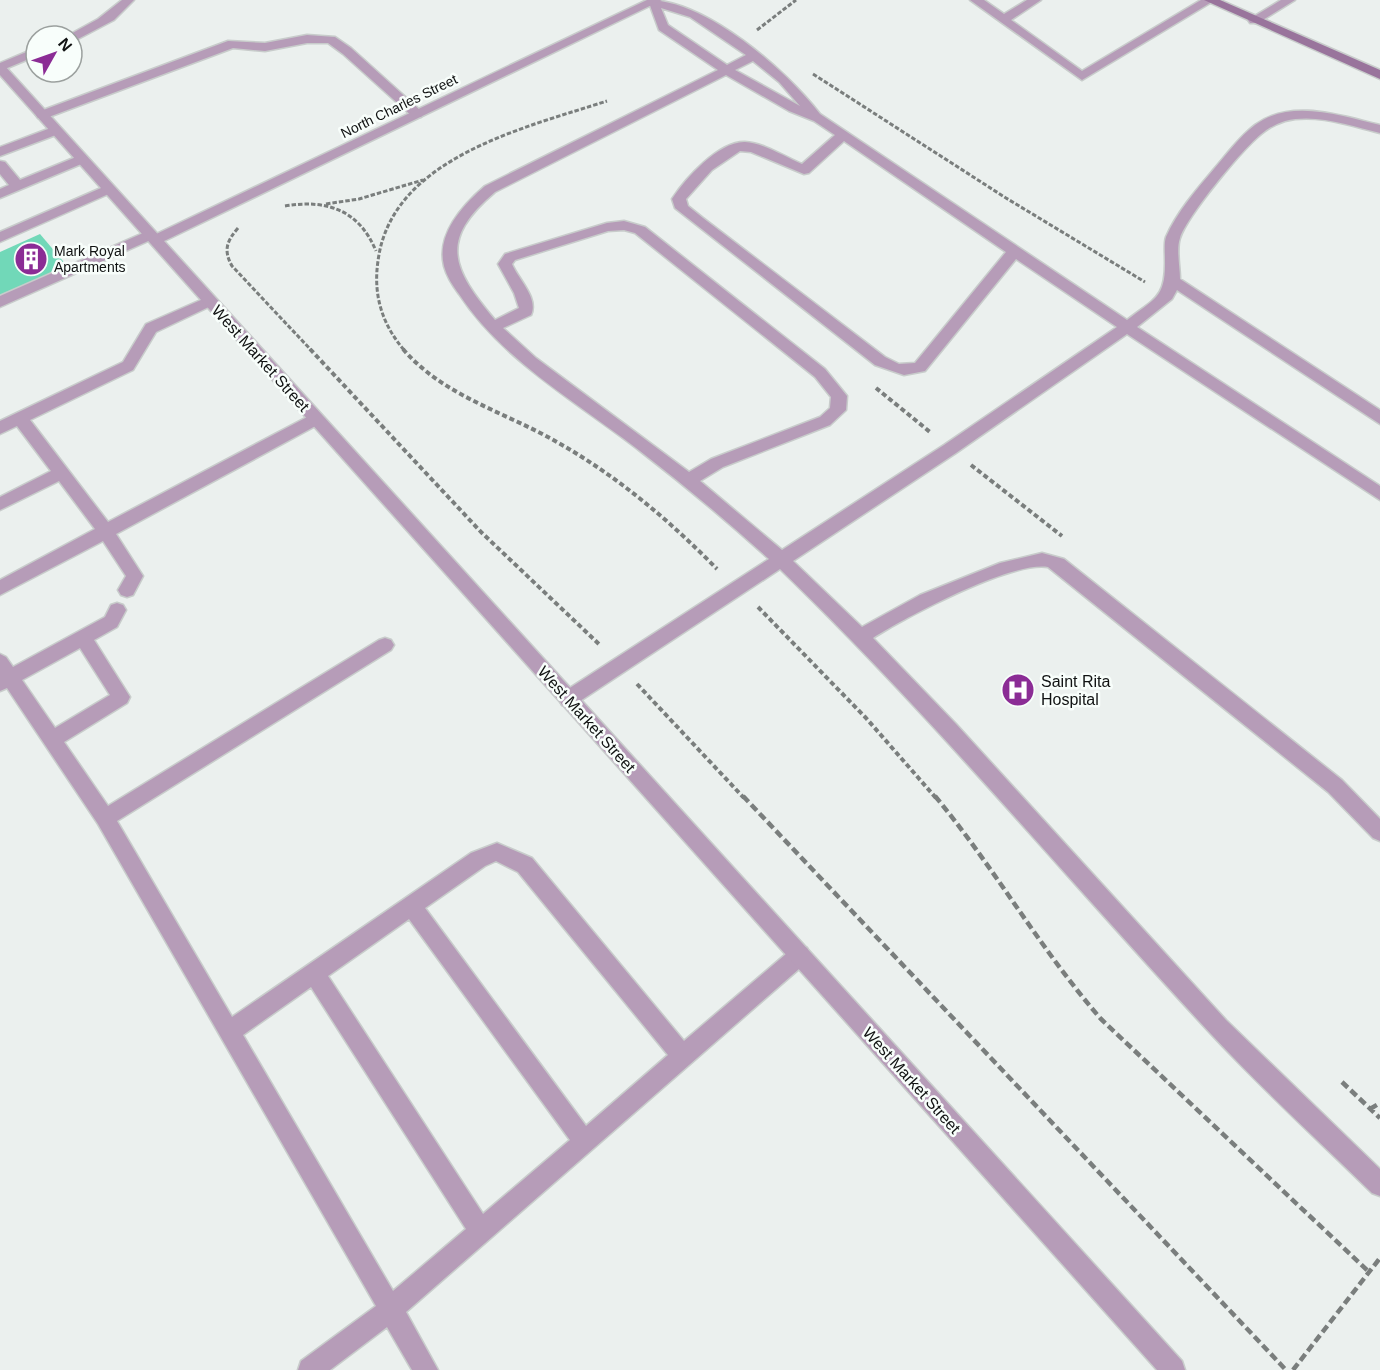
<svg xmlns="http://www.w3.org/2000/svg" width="1380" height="1370" viewBox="0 0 1380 1370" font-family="Arial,sans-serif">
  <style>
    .building { fill: #71d8b8 }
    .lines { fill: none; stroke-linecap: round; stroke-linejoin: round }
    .service-casing { stroke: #c8cccb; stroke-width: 3 }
    .minor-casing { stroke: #c8cccb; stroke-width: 3 }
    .tertiary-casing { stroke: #c8cccb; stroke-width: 3 }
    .secondary-casing { stroke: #c8cccb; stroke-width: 3 }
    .path-far2 { stroke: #7a7e7d; stroke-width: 3; stroke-dasharray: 4.5 2; stroke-linecap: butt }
    .path-far1 { stroke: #7a7e7d; stroke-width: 4; stroke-dasharray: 5 3; stroke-linecap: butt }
    .path { stroke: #7a7e7d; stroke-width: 4.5; stroke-dasharray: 8 4; stroke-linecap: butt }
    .service { fill: #b69cb8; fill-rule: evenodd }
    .minor { fill: #b69cb8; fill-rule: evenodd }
    .tertiary { fill: #b69cb8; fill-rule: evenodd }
    .secondary { fill: #99749c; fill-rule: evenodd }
    .labels { text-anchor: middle; stroke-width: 5; stroke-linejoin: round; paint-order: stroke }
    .far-street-label { font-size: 14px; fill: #101212; stroke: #f8fefb }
    .far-poi-label { font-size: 14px; fill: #101212; stroke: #f8fefb; text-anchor: start }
    .street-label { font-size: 16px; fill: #101212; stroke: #f8fefb }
    .poi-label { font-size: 16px; fill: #101212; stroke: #f8fefb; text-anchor: start }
  </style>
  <rect width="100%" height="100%" fill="#ebf0ee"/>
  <path class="building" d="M40,234L68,267L0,298V252Z"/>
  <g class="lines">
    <g class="service-casing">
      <path id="service" d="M122,0H134L114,20L76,40L72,41V36H67L98,19Z
        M648,0C706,0 786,70 820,114L1127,320C1155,298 1166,298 1165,259C1165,252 1164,243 1166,237C1177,212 1197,189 1214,169C1227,154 1239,137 1255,125C1291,98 1341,116 1380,125V133C1351,126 1316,113 1285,121C1279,123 1270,127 1265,131C1245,145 1187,216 1180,238C1176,249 1180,267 1180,279L1380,410V424L1177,290L1172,299L1137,327L1380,486V500L1127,334L956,453L793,561L862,627L920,595L1000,563L1042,553L1064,559L1342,780L1380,819V841L1373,838L1328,792L1048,567C1011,561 906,617 873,638L956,724L1226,1020L1380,1169V1196L1372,1193C1318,1140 1262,1089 1211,1034C1067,879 932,716 780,569L574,705L568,707L562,705L559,699L562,693L769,559C727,521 684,485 640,451C577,402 503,361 459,294C453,286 447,277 444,266C436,234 463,205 485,186L718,70L659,30ZM661,8L690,17L746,55L727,65L668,25ZM753,61L779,82L800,106L735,70ZM726,75L789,111L814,121L835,135L802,164C785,157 764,143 745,142C719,141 685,179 672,199L675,208L875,365L904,375L925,371L1016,259L1117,327L944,445L782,550L700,481L723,467L830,425L846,410L847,396L825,369L645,227L624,221L607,223L505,254L498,264L514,293L519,308L495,320C452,269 438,240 495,192ZM844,141L1006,252L915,363L899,364L885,357L703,218L688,206L686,199L712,170L740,151L751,152L804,174L809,173ZM624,230L635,233L815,377L831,397L830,408L820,417L711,459L689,472L536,358L503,328L531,315C539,298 518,279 512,264L515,260L608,231Z
        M970,0H984L1004,14L1027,0H1041L1011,20L1082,71L1201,0H1215L1082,80Z
        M307,35L335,37L351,48L421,111L423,114L421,117H413L343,54L328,43H307L265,51L233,48L46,118H38L36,115L38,112L228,41L265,43Z
        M36,48V56L0,71V63Z
        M56,126L62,130L61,133L0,156V147Z
        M81,155L88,159L86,162L0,198V189L9,185L0,174V161L5,162L20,180Z
        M108,185L115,189L113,192L0,242V232Z
        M150,230L155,232L157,235L155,238L0,307V296Z
        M210,296L215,298L217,301L215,304L156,332L133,370L30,420L108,522L311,415H321L324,419L321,423L116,534L143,576L133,595L127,597L121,595L118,590L126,576L103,541L0,595V580L95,529L59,481L0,510V497L51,471L17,426L0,434V421L123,362L146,324Z
        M117,603L123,605L126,610L117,627L94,640L130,697L127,703L64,742L108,806L379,640L385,638L391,640L394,645L391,650L117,821L232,1017L471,853L497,843L532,858L684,1041L793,948L800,945L807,948L810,955L807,962L406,1312L438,1370H412L387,1327L330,1370H298L301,1361L376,1306L98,824L7,688L0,691V654L6,657L13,667L105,617L111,605ZM80,648L110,695L55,728L22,680ZM496,861L518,872L668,1055L586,1126L425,908L485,866ZM409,919L570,1140L483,1214L328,976ZM311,987L466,1229L393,1291L243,1035Z"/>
    </g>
    <g class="minor-casing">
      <path id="minor" d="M647,0H662L160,243L155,245L148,240L150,237Z
        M1281,0H1295L1258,23H1250L1248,20Z"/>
    </g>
    <g class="tertiary-casing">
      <path id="tertiary" d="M0,64L4,65L1182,1361L1185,1370H1157L0,75Z"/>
    </g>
    <g class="secondary-casing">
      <path id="secondary" d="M1204,0H1220L1380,70V79Z"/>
    </g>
    <path class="path-far2" d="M757,30L796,0
      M813,74L1006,198L1145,282
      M326,204L359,199L423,180
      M285,206C327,199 359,210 376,251
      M238,228C227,241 223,250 232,266L311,350
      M404,350C382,324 373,295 378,261C391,158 524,128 607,101"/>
    <path class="path-far1" d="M310,349L481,532L601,646
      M403,349C443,396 505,412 557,442C617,476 669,520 717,569
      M876,388L930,432
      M971,465L1062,536
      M758,607L866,718L936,798
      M637,684L744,798"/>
    <path class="path" d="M743,796L1286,1370
      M935,796C994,867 1040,949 1101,1019L1369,1272
      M1342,1082L1380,1118
      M1370,1109L1380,1103
      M1293,1370L1380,1258"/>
    <use href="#service" class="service"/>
    <use href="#minor" class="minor"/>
    <use href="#tertiary" class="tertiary"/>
    <use href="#secondary" class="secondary"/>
  </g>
  <defs>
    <g id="building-disc" transform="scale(1.725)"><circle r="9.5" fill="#8b2c95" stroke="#f8fefb"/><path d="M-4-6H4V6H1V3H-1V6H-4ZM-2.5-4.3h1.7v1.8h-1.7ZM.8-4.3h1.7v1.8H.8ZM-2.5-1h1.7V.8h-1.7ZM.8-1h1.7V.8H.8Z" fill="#fff"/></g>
    <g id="hospital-disc" transform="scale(1.725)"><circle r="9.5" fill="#8b2c95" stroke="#f8fefb"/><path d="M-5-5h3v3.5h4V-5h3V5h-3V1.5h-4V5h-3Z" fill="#fff"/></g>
  </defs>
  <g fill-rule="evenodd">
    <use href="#building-disc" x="31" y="259"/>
    <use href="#hospital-disc" x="1018" y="690"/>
  </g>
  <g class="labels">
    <g class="far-street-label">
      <text transform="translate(399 106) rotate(-26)" y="5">North Charles Street</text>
    </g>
    <g class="far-poi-label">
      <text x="54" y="256">Mark Royal<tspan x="54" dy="16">Apartments</tspan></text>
    </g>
    <g class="street-label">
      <text transform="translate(261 358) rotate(48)" y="6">West Market Street</text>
      <text transform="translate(587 719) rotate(48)" y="6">West Market Street</text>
      <text transform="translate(912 1080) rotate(48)" y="6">West Market Street</text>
    </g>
    <g class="poi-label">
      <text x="1041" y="687">Saint Rita<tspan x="1041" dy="18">Hospital</tspan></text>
    </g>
  </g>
  <g transform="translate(54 54) rotate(50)"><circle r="28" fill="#f8fefb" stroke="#9ba09e" stroke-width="1.5"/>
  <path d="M0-4.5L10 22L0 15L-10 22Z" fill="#8b2c95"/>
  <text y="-9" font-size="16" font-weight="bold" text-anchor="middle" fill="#101212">N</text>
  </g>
</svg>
